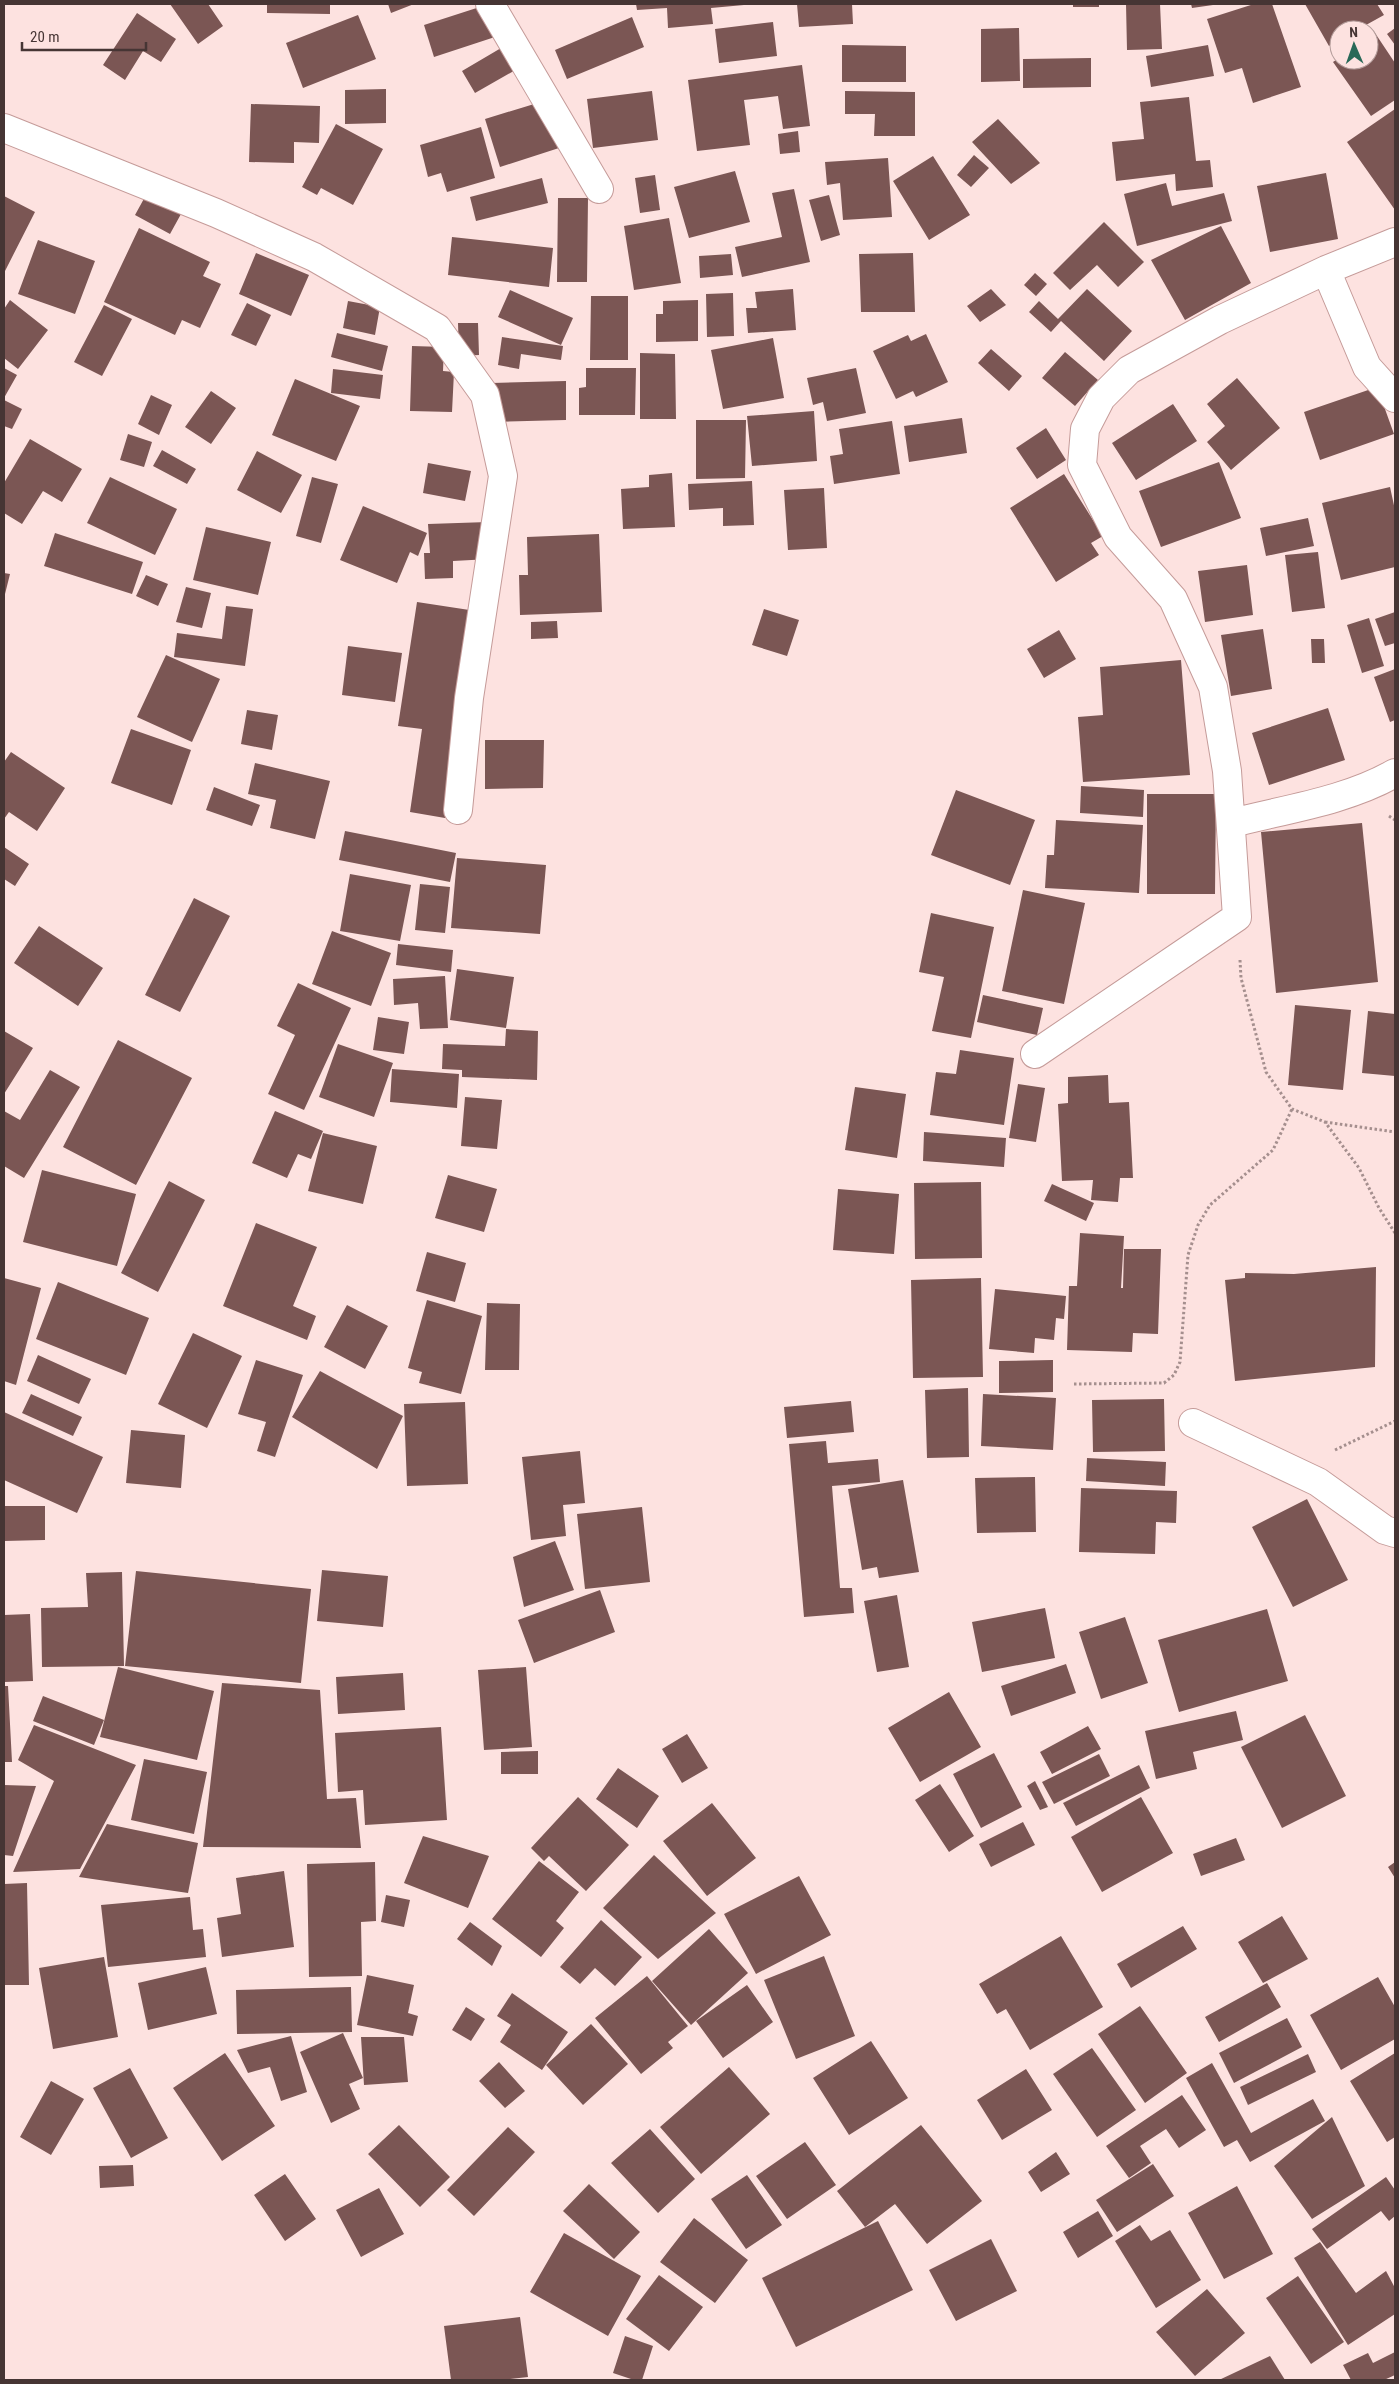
<svg xmlns="http://www.w3.org/2000/svg" width="1399" height="2384" viewBox="0 0 1399 2384" font-family="'Roboto Condensed',sans-serif">
  <style>
    .building { fill: #7b5654 }
    .lines { fill: none; stroke-linecap: round; stroke-linejoin: round }
    .minor-casing { stroke: #c59b99; stroke-width: 30 }
    .path { stroke: #a58f8e; stroke-width: 3; stroke-dasharray: 2.5 2.5; stroke-linecap: butt }
    .minor { stroke: #fff; stroke-width: 28 }
  </style>
  <rect width="100%" height="100%" fill="#fde2e0"/>
  <path class="building" d="M170,4H208L223,26L198,44Z
    M267,4H330V14L267,13Z
    M388,4H414L391,13Z
    M489,4L501,35L434,57L424,25Z
    M636,4H743L744,5L711,8L713,24L668,28L667,8L637,10Z
    M797,4H852L853,24L799,27Z
    M1073,4H1099V7H1073Z
    M1126,4H1160L1162,49L1127,50Z
    M1191,4H1213V5L1192,8Z
    M1254,4H1272L1301,87L1253,103L1242,68L1225,73L1207,19Z
    M1305,4H1377L1384,15L1357,30H1339V40L1329,46Z
    M137,13L176,39L161,62L143,51L125,80L103,65Z
    M358,15L376,59L303,88L286,43Z
    M632,17L644,47L567,79L555,50Z
    M773,22L777,56L719,63L715,29Z
    M1019,28L1020,81L981,82V29Z
    M1395,28V45L1387,34Z
    M1375,33L1395,63V100L1371,116L1333,62L1339,58V60H1369V37Z
    M513,41L526,64L475,93L462,71Z
    M842,45L906,46V82H842Z
    M1208,45L1214,76L1151,87L1146,56Z
    M1091,58V87L1023,88V59Z
    M802,65L810,126L783,129L778,96L744,100L750,145L697,151L688,80Z
    M386,89V123L345,124V90Z
    M652,91L658,140L593,148L587,99Z
    M845,91L915,92V136H874L875,114H845Z
    M1189,97L1196,161L1210,160L1213,187L1176,191L1175,174L1116,181L1112,142L1144,139L1140,102Z
    M544,101L559,148L500,167L485,119Z
    M251,104L320,106L319,143L294,142V163L249,162Z
    M1395,109V210L1347,142Z
    M998,119L1040,163L1011,184L972,142Z
    M336,124L383,149L353,205L321,188L317,195L302,187Z
    M481,127L495,178L447,192L441,173L428,177L420,145Z
    M798,131L800,152L780,154L778,134Z
    M974,155L989,168L971,187L957,175Z
    M933,156L970,215L929,240L893,181Z
    M888,158L892,217L843,220L840,183L827,185L825,162Z
    M735,171L750,222L689,238L674,187Z
    M1326,173L1338,239L1270,252L1257,186Z
    M655,175L660,210L640,213L635,178Z
    M542,178L548,203L476,221L470,197Z
    M1166,183L1172,206L1224,193L1232,221L1137,246L1124,194Z
    M794,189L810,262L742,277L735,247L782,237L772,193Z
    M146,195L181,214L170,234L135,215Z
    M829,195L840,235L821,241L809,200Z
    M4,196L35,212L4,273Z
    M558,198H588L587,282H557Z
    M669,218L681,283L634,290L624,226Z
    M1104,222L1144,262L1118,287L1097,265L1070,290L1053,273Z
    M1221,226L1251,283L1185,320L1151,260Z
    M139,228L210,262L203,276L221,284L200,328L182,320L175,335L104,302Z
    M452,237L553,248L549,287L448,275Z
    M38,240L95,261L75,314L18,294Z
    M256,253L309,275L291,316L239,294Z
    M913,253L915,312H861L859,254Z
    M731,254L733,275L700,278L699,256Z
    M1035,273L1047,284L1036,296L1024,285Z
    M793,289L796,330L748,333L746,308H757L755,292Z
    M991,289L1006,305L980,322L967,306Z
    M1087,289L1132,331L1104,361L1061,321L1051,332L1029,312L1039,301L1058,319Z
    M510,290L573,318L561,345L498,317Z
    M733,293L734,336L707,337L706,294Z
    M591,296H628V360H590Z
    M10,300L48,330L18,369L4,358V309Z
    M698,300V341L656,342V314H663V301Z
    M348,301L380,307L375,335L343,328Z
    M247,303L271,315L256,346L231,335Z
    M104,305L132,319L102,376L74,362Z
    M458,323H478L479,355L459,356Z
    M337,333L388,346L382,371L331,357Z
    M926,334L948,382L916,397L913,391L896,399L873,351L908,335L911,341Z
    M502,337L563,346L561,360L521,354L519,369L498,365Z
    M773,338L784,398L723,409L711,350Z
    M412,346L444,347L443,371L454,372L452,412L410,411Z
    M991,349L1022,376L1009,391L978,363Z
    M1065,352L1098,380L1075,406L1042,378Z
    M640,353L675,354L676,419H640Z
    M4,368L17,375L4,398Z
    M586,368H636L635,415H579V388L586,387Z
    M856,368L866,413L827,421L823,402L813,405L807,378Z
    M333,369L383,375L380,399L331,393Z
    M1237,378L1280,428L1231,470L1207,442L1225,426L1207,404Z
    M295,379L360,406L336,461L272,435Z
    M566,381V420L494,422L492,383Z
    M1377,387L1394,434L1320,460L1304,412Z
    M211,391L236,408L211,444L185,427Z
    M151,395L172,405L159,435L138,424Z
    M4,400L22,409L12,429L4,426Z
    M1173,404L1197,441L1136,480L1112,443Z
    M814,411L817,461L752,466L747,416Z
    M962,418L967,453L909,462L904,426Z
    M696,420H746L745,478L696,479Z
    M892,421L900,474L834,484L830,456L843,454L839,429Z
    M1046,428L1066,460L1037,479L1016,448Z
    M128,434L152,442L144,467L120,460Z
    M30,439L82,469L62,502L43,491L22,524L4,513V483Z
    M162,450L196,469L187,484L153,466Z
    M257,451L302,475L281,513L237,490Z
    M1219,462L1241,518L1161,547L1139,491Z
    M428,463L471,471L465,501L423,493Z
    M672,473L675,527L623,529L621,489L649,487V475Z
    M1064,474L1103,536L1091,543L1099,555L1056,582L1010,508Z
    M110,477L177,509L155,555L87,523Z
    M312,477L338,484L321,543L296,536Z
    M752,481L754,525L723,526V508L689,510L688,484Z
    M1390,487L1395,510V567L1341,580L1322,503Z
    M824,488L827,548L788,550L784,490Z
    M363,506L427,533L418,556L410,552L397,583L340,560Z
    M1308,518L1314,546L1266,556L1260,528Z
    M488,522L490,559L453,561V578L425,579L424,553H430L428,524Z
    M206,527L271,542L258,595L193,580Z
    M55,533L143,562L132,594L44,566Z
    M599,534L602,612L520,615L519,575H528L527,537Z
    M1318,552L1325,608L1292,612L1285,555Z
    M1247,565L1253,615L1205,622L1198,571Z
    M4,573L10,574L4,598Z
    M146,575L168,584L158,606L136,596Z
    M186,587L211,593L202,628L176,622Z
    M417,602L476,611L445,818L410,812L422,729L398,726Z
    M226,606L253,609L245,666L174,657L177,633L222,639Z
    M764,609L799,620L787,656L752,645Z
    M1395,612V643L1385,646L1375,619Z
    M1369,618L1384,666L1362,673L1347,625Z
    M557,621L558,638L531,639V622Z
    M1263,629L1272,689L1231,696L1221,635Z
    M1059,630L1076,659L1044,678L1027,649Z
    M1311,639H1324L1325,663H1312Z
    M348,646L402,653L395,702L342,695Z
    M166,655L220,679L192,742L137,717Z
    M1181,660L1190,775L1083,782L1078,717L1103,715L1100,667Z
    M1395,669V720L1390,722L1374,677Z
    M1328,708L1345,760L1269,785L1252,733Z
    M247,710L278,715L272,750L241,744Z
    M131,729L191,750L172,805L111,783Z
    M485,740H544L543,788L485,789Z
    M11,752L65,788L37,831L9,812L4,819V762Z
    M255,763L330,781L315,839L270,828L276,800L248,794Z
    M1081,786L1144,790L1143,817L1080,813Z
    M214,787L260,805L252,826L206,810Z
    M956,790L1035,820L1010,885L931,855Z
    M1147,794H1216L1215,894H1147Z
    M1056,820L1143,825L1139,893L1045,888L1047,855H1054Z
    M1362,823L1378,982L1276,993L1261,832Z
    M345,831L456,853L450,882L339,860Z
    M4,847L29,864L15,886L4,879Z
    M457,858L546,865L540,934L451,928Z
    M350,874L411,885L400,941L340,931Z
    M420,884L450,887L445,933L415,930Z
    M1023,890L1085,903L1064,1004L1002,991Z
    M194,898L230,916L180,1012L145,995Z
    M931,913L994,927L971,1038L932,1031L944,977L919,972Z
    M39,926L103,968L78,1006L14,963Z
    M332,931L391,953L371,1006L312,984Z
    M398,944L453,950L451,972L396,965Z
    M457,969L514,977L506,1028L450,1020Z
    M445,976L448,1028L420,1029L418,1003L394,1005L393,979Z
    M298,983L351,1008L304,1110L268,1094L295,1035L277,1026Z
    M983,995L1043,1008L1037,1035L977,1022Z
    M1295,1005L1351,1010L1343,1090L1288,1085Z
    M1368,1011L1395,1014V1076L1362,1073Z
    M378,1017L409,1022L404,1054L373,1050Z
    M506,1029L538,1031L537,1080L462,1077V1070L442,1069L443,1044L505,1046Z
    M4,1031L33,1048L4,1094Z
    M118,1040L192,1078L136,1185L63,1147Z
    M338,1044L393,1063L374,1117L319,1097Z
    M960,1050L1014,1058L1004,1125L930,1115L936,1072L956,1074Z
    M392,1069L459,1074L457,1108L390,1102Z
    M50,1070L80,1087L24,1178L4,1166V1111L20,1120Z
    M1108,1075L1109,1103L1129,1102L1133,1178H1120L1118,1202L1091,1200L1093,1180L1062,1181L1058,1104L1068,1103V1077Z
    M1018,1084L1045,1088L1036,1142L1009,1138Z
    M855,1087L906,1094L897,1158L845,1150Z
    M465,1097L502,1100L497,1149L461,1146Z
    M275,1111L323,1131L311,1159L298,1154L287,1178L252,1163Z
    M924,1132L1006,1138L1004,1167L923,1161Z
    M323,1133L377,1146L363,1204L308,1191Z
    M42,1170L136,1194L117,1266L23,1242Z
    M448,1175L497,1189L484,1232L435,1218Z
    M169,1181L205,1200L158,1292L121,1273Z
    M981,1182L982,1258L915,1259L914,1183Z
    M1052,1184L1094,1203L1086,1221L1044,1201Z
    M838,1189L899,1194L894,1254L833,1250Z
    M256,1223L317,1247L293,1306L316,1316L307,1340L223,1306Z
    M1080,1233L1124,1236L1121,1288H1123L1124,1249H1161L1158,1334L1133,1333L1132,1352L1067,1350L1069,1286H1077Z
    M427,1252L466,1263L455,1302L416,1291Z
    M1376,1267L1375,1367L1235,1381L1225,1280L1245,1278V1273L1294,1274Z
    M4,1278L41,1288L16,1385L4,1381Z
    M981,1278L983,1377L913,1378L911,1280Z
    M58,1282L149,1318L126,1375L36,1339Z
    M995,1289L1066,1296L1064,1319L1056,1318L1054,1340L1035,1338L1034,1353L989,1349Z
    M427,1300L482,1316L461,1394L419,1383L422,1372L408,1368Z
    M487,1303L520,1304L519,1370H485Z
    M347,1305L388,1326L365,1369L324,1347Z
    M193,1333L242,1356L207,1428L158,1404Z
    M38,1355L91,1379L79,1404L27,1381Z
    M256,1360L303,1375L275,1457L257,1451L266,1422L238,1414Z
    M1053,1360V1392L999,1393V1361Z
    M320,1371L403,1416L377,1469L292,1417Z
    M968,1388L969,1457L927,1458L925,1390Z
    M31,1394L82,1417L73,1436L22,1413Z
    M983,1394L1056,1398L1053,1450L981,1446Z
    M1164,1399L1165,1451L1093,1452L1092,1400Z
    M851,1401L854,1432L787,1438L784,1407Z
    M465,1402L468,1484L407,1486L404,1404Z
    M4,1412L103,1457L77,1513L4,1480Z
    M131,1430L185,1435L181,1488L126,1483Z
    M826,1441L828,1463L878,1459L880,1482L832,1486L840,1588H852L854,1613L804,1617L789,1444Z
    M580,1451L585,1503L563,1505L566,1536L531,1540L522,1457Z
    M1087,1458L1166,1462L1165,1486L1086,1481Z
    M1035,1477L1036,1532L977,1533L975,1478Z
    M903,1480L919,1572L879,1578L877,1567L862,1570L848,1489Z
    M1081,1488L1177,1491L1176,1523L1156,1522L1155,1554L1079,1552Z
    M1307,1499L1348,1580L1293,1607L1252,1527Z
    M4,1506H45V1540L4,1541Z
    M642,1507L650,1582L585,1589L577,1514Z
    M555,1541L574,1590L524,1607L513,1557Z
    M322,1570L388,1576L383,1627L317,1621Z
    M136,1571L311,1589L301,1683L125,1666Z
    M122,1572L124,1666L42,1667L41,1608L88,1607L86,1573Z
    M600,1590L615,1632L534,1663L518,1620Z
    M897,1595L909,1667L877,1672L864,1601Z
    M1045,1608L1055,1658L982,1672L972,1622Z
    M1267,1609L1288,1681L1179,1712L1158,1640Z
    M30,1614L33,1681L4,1682V1615Z
    M1125,1617L1148,1683L1101,1699L1079,1632Z
    M1066,1664L1076,1693L1011,1716L1001,1686Z
    M118,1667L214,1691L197,1760L100,1737Z
    M526,1667L532,1747L484,1750L478,1670Z
    M403,1673L405,1710L338,1714L336,1677Z
    M222,1683L320,1690L327,1799L356,1798L361,1848L203,1847Z
    M4,1686H8L12,1762H4Z
    M949,1692L981,1747L920,1782L888,1728Z
    M43,1696L104,1720L94,1745L33,1721Z
    M1236,1711L1243,1740L1193,1752L1197,1769L1156,1779L1145,1731Z
    M1305,1715L1346,1796L1282,1828L1241,1747Z
    M34,1725L136,1765L80,1869L13,1872L54,1781L18,1760Z
    M1088,1726L1101,1749L1052,1774L1040,1752Z
    M441,1727L447,1820L365,1825L363,1790L338,1792L335,1733Z
    M687,1734L708,1768L682,1783L662,1749Z
    M538,1751V1774H501V1752Z
    M994,1753L1022,1807L981,1828L953,1774Z
    M1099,1754L1110,1776L1054,1804L1042,1782Z
    M144,1759L207,1772L194,1834L131,1820Z
    M1139,1765L1150,1788L1076,1826L1063,1803Z
    M618,1768L659,1796L637,1828L596,1799Z
    M1035,1781L1048,1807L1040,1810L1027,1786Z
    M940,1784L974,1836L949,1852L915,1800Z
    M4,1785L36,1786L13,1856L4,1855Z
    M578,1797L629,1845L586,1891L549,1856L544,1861L531,1848Z
    M1141,1797L1173,1853L1102,1892L1071,1837Z
    M712,1803L756,1858L707,1896L663,1841Z
    M1023,1822L1035,1845L991,1867L979,1844Z
    M107,1824L198,1843L188,1893L79,1877Z
    M423,1836L489,1856L468,1908L404,1883Z
    M1236,1838L1245,1860L1201,1876L1193,1854Z
    M654,1855L716,1913L658,1959L603,1908Z
    M539,1861L579,1892L556,1921L564,1928L541,1957L492,1919Z
    M375,1862L376,1921L361,1922L362,1976L309,1977L307,1864Z
    M1395,1862V1878L1388,1867Z
    M284,1871L294,1947L222,1957L217,1918L241,1914L236,1878Z
    M799,1876L831,1935L756,1974L724,1914Z
    M27,1883L29,1985H4V1884Z
    M386,1895L410,1900L404,1927L381,1922Z
    M190,1897L193,1930L203,1929L206,1957L108,1967L101,1905Z
    M1282,1916L1308,1959L1263,1983L1238,1942Z
    M601,1920L642,1957L615,1986L595,1968L580,1984L560,1967Z
    M470,1922L502,1946L492,1966L457,1939Z
    M1183,1926L1197,1949L1131,1988L1117,1964Z
    M709,1929L748,1973L691,2025L652,1981Z
    M1061,1936L1103,2007L1030,2050L1006,2009L997,2014L979,1984Z
    M824,1956L855,2036L796,2059L764,1980Z
    M104,1957L118,2037L53,2049L39,1968Z
    M206,1967L217,2014L148,2030L138,1983Z
    M367,1975L414,1985L408,2013L418,2016L413,2036L357,2025Z
    M647,1976L688,2026L668,2042L673,2048L641,2074L595,2018Z
    M1378,1977L1395,2007V2039L1341,2070L1310,2015Z
    M1267,1983L1281,2007L1219,2042L1205,2017Z
    M747,1985L773,2022L723,2058L696,2021Z
    M351,1987L352,2032L237,2034L236,1990Z
    M512,1993L568,2032L542,2070L500,2042L511,2025L497,2016Z
    M1140,2006L1187,2073L1145,2103L1098,2034Z
    M466,2007L485,2019L471,2041L452,2030Z
    M1287,2018L1302,2047L1234,2083L1219,2053Z
    M591,2024L628,2064L583,2105L546,2065Z
    M343,2033L363,2078L349,2084L360,2109L331,2123L300,2052Z
    M291,2036L307,2092L281,2101L270,2067L248,2073L237,2050Z
    M361,2037H404L408,2082L364,2085Z
    M871,2041L908,2098L849,2135L813,2078Z
    M1092,2048L1136,2110L1097,2137L1053,2074Z
    M225,2053L275,2126L222,2161L173,2088Z
    M1395,2053V2137L1387,2142L1350,2081Z
    M1308,2054L1316,2072L1248,2105L1240,2087Z
    M499,2062L525,2091L505,2108L479,2081Z
    M1212,2063L1251,2133L1313,2099L1325,2121L1250,2162L1237,2140L1224,2147L1186,2078Z
    M729,2067L770,2114L701,2174L660,2127Z
    M130,2068L168,2138L131,2158L93,2088Z
    M1026,2069L1052,2110L1002,2140L977,2100Z
    M51,2081L84,2099L51,2155L20,2137Z
    M1182,2095L1206,2130L1179,2148L1166,2129L1140,2146L1151,2163L1129,2178L1106,2146Z
    M1332,2117L1365,2186L1312,2219L1274,2166Z
    M399,2125L450,2177L420,2207L368,2154Z
    M921,2125L982,2201L927,2244L895,2204L865,2227L837,2191Z
    M508,2127L535,2152L474,2216L447,2190Z
    M650,2129L695,2179L658,2213L611,2163Z
    M805,2142L836,2185L787,2219L756,2176Z
    M1056,2152L1070,2174L1041,2192L1028,2172Z
    M1153,2164L1174,2196L1117,2232L1096,2200Z
    M133,2165L134,2186L100,2188L99,2166Z
    M285,2174L316,2219L285,2241L254,2195Z
    M747,2175L782,2225L746,2249L711,2199Z
    M1386,2177L1395,2190V2216L1389,2221L1381,2211L1327,2249L1312,2229Z
    M589,2184L640,2232L614,2259L563,2211Z
    M1237,2186L1273,2254L1224,2279L1188,2213Z
    M379,2188L404,2234L361,2257L336,2210Z
    M1098,2211L1113,2236L1078,2258L1063,2232Z
    M694,2218L748,2260L715,2303L660,2262Z
    M878,2221L913,2290L796,2347L762,2278Z
    M1140,2225L1151,2241L1170,2230L1201,2280L1156,2308L1115,2241Z
    M564,2233L641,2276L608,2336L530,2292Z
    M991,2239L1017,2291L956,2321L929,2270Z
    M1320,2242L1356,2293L1386,2271L1395,2288V2314L1348,2345L1294,2258Z
    M659,2275L703,2307L669,2351L626,2319Z
    M1298,2276L1344,2342L1311,2364L1266,2298Z
    M1207,2289L1245,2333L1195,2376L1156,2332Z
    M520,2317L528,2377L500,2380H451L444,2326Z
    M625,2336L653,2346L642,2380H634L613,2373Z
    M1395,2352V2375L1384,2380H1351L1343,2365L1368,2353L1373,2363Z
    M1270,2356L1285,2380H1219Z"/>
  <g class="lines">
    <g class="minor-casing">
      <path id="minor" d="M490,4L599,189
        M4,128L216,213L314,257L437,328L485,395L503,476L469,698L458,810
        M1326,270L1367,367L1395,398
        M1232,823C1286,809 1346,801 1395,773
        M1035,1054L1237,917L1227,771L1213,687L1173,599L1118,537L1082,465L1085,429L1101,398L1129,370L1220,320L1326,270L1395,242
        M1193,1423L1318,1482L1385,1530L1395,1533"/>
    </g>
    <path class="path" d="M1389,816L1395,820
      M1240,960L1241,978L1266,1072L1292,1109L1325,1122L1359,1168L1379,1208L1395,1233
      M1325,1122L1395,1132
      M1074,1384L1164,1383L1174,1375L1180,1362L1188,1255L1198,1225L1210,1205L1273,1150L1292,1109
      M1335,1450L1395,1421"/>
    <use href="#minor" class="minor"/>
  </g>
  <rect width="1399" height="2384" fill="none" stroke="#463534" stroke-width="10"/>
  <g transform="translate(1354 45) rotate(358)"><circle r="24" fill="#fde2e0" stroke="#b49d9b"/>
  <path d="M0-4L9 19L0 12L-9 19Z" fill="#296958"/>
  <text y="-8" font-size="14" font-weight="bold" text-anchor="middle" fill="#463534">N</text>
  </g>
  <path d="M22 42v8h124v-8" fill="none" stroke="#463534" stroke-width="2.5"/>
  <text x="30" y="42" font-size="15" fill="#463534" stroke="#fde2e0" stroke-width="4" paint-order="stroke">20 m</text>
</svg>
